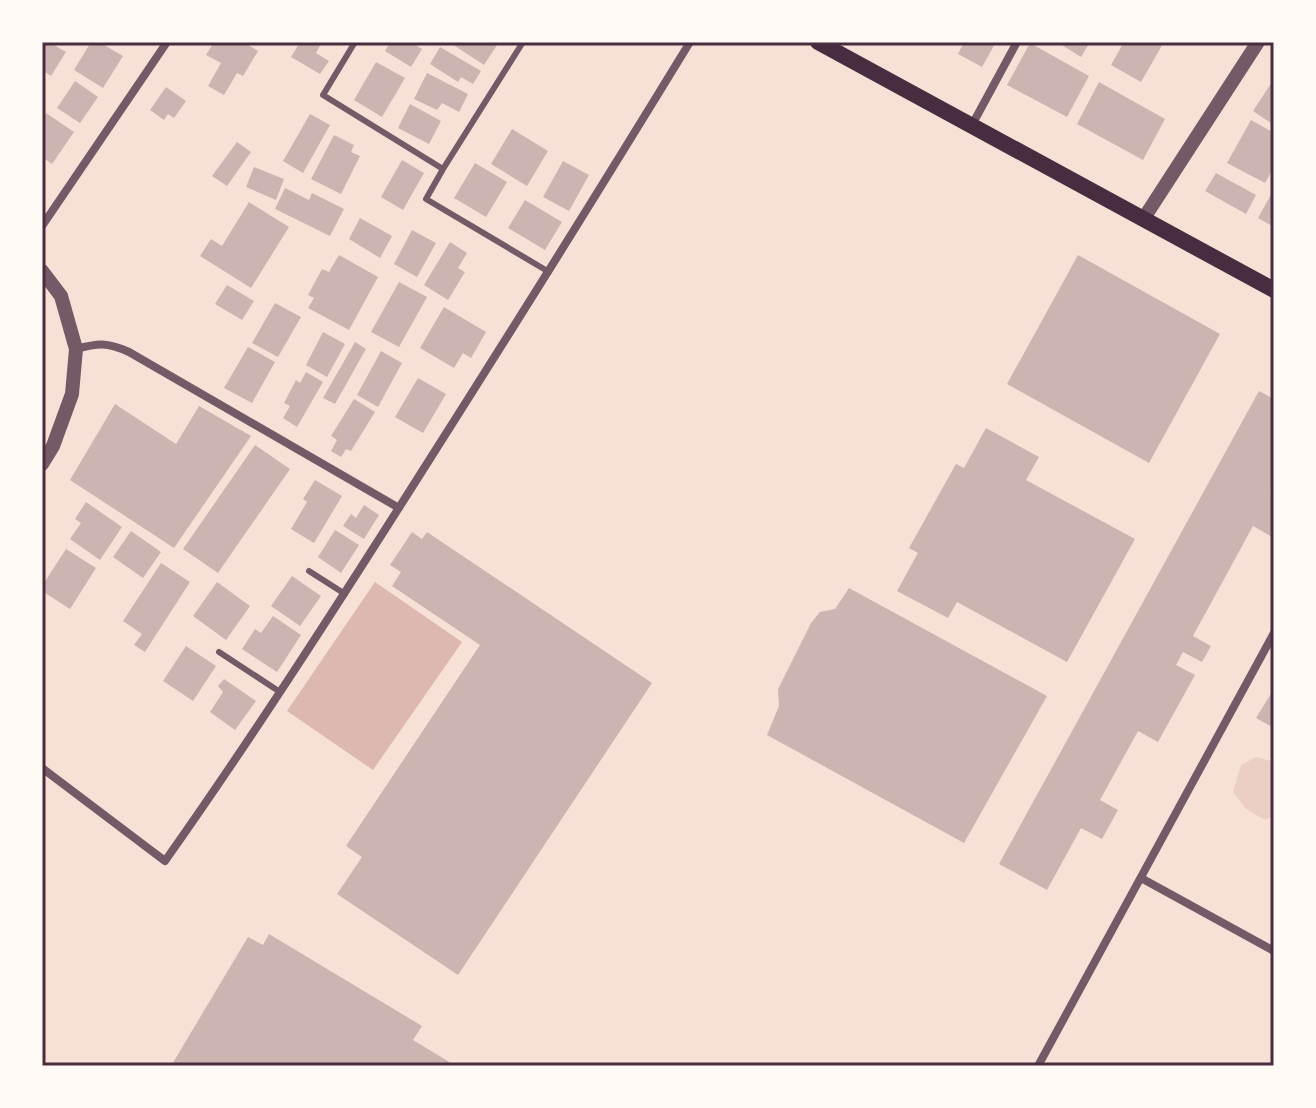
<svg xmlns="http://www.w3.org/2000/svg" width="1316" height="1108" viewBox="0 0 1316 1108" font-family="Cabin,sans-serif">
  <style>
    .green { fill: #ebcfc5 }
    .water { fill: #dcb8b0 }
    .building { fill: #ccb4b1 }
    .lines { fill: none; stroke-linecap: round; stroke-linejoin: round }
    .service { stroke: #755966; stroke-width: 6 }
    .minor { stroke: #755966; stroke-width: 8 }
    .tertiary { stroke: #755966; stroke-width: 14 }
    .secondary { stroke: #4a2c40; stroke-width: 16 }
    .neatline { fill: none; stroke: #4a2c40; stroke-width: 3 }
  </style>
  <rect width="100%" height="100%" fill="#f7e1d7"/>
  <path class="green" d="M1256,757L1271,761L1274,767V816L1265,820L1246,809L1233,792L1241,765Z"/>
  <path class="water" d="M375,582L462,642L373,770L287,711Z"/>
  <path class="building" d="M42,42H49L66,52L51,76L42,70Z
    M91,42H99L123,56L103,88L74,70Z
    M214,42H243L258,51L243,76L237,73L224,95L208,86L221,63L206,55Z
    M300,42H322L316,53L329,61L320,74L291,57Z
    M385,42H411L422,49L411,67L385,51L389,44Z
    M449,42H499L484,65Z
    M964,42H996L982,67L958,54Z
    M1057,42H1090L1081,57Z
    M1124,42H1164L1141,82L1111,65Z
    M1030,43L1089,76L1067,117L1007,85Z
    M440,47L481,71L473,84L461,77L458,82L430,64Z
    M376,62L405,78L382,117L354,100Z
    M427,73L468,94L459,112L442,103L437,110L414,99Z
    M1274,79V125L1253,111Z
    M75,81L98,97L80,123L57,108Z
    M1099,82L1165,119L1143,160L1077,124Z
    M166,87L186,101L174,118L168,114L164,120L150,110Z
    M410,104L441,121L429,144L398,128Z
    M46,113L74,132L52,164L42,157V119Z
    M310,114L330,125L303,173L283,161Z
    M1251,120L1274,133V167L1265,183L1227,163Z
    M512,129L548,151L527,186L491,164Z
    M334,135L354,145L351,152L360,156L341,194L311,179Z
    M237,142L251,152L227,186L212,176Z
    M402,160L424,173L403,210L381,197Z
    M563,161L589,175L569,211L543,197Z
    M475,163L507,182L486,217L454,198Z
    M254,167L284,179L276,200L246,187Z
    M1216,173L1256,195L1246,214L1205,191Z
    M285,188L309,200L312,193L344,209L330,236L275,209Z
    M1274,189V227L1258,218Z
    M525,200L562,222L545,250L508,228Z
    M249,202L289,227L251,288L200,256L211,239L222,246Z
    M360,218L392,236L380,258L349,239Z
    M412,230L436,243L417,277L394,264Z
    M450,242L467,253L458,268L465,272L448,300L424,285Z
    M339,255L378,277L349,330L308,308L314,298L308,295L322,269L329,272Z
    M1078,255L1220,334L1149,463L1007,384Z
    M399,282L427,297L399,347L371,332Z
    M227,285L254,301L242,320L215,304Z
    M275,303L301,317L278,357L252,343Z
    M444,307L486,332L471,358L463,353L454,368L420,348Z
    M323,332L345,344L327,377L306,365Z
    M355,342L366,349L335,404L323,398Z
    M248,347L275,362L252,403L224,388Z
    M381,351L402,363L378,407L357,395Z
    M306,372L323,382L297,427L283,418L290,406L284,403L296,380L300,383Z
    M418,378L446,394L423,433L395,417Z
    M1259,391L1274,399V483L1270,490L1274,492V532L1272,537L1253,526L1193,636L1211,646L1202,662L1183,652L1176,665L1195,675L1158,742L1138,731L1100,800L1118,810L1102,839L1081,828L1047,890L999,864Z
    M354,399L375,412L351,451L346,449L341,457L331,451L337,440L331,436Z
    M115,404L176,444L199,406L251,436L174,548L70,480Z
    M986,428L1039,457L1026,480L1135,539L1067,662L957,602L948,618L897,591L918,553L909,548L956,464L964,468Z
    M255,445L290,469L218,573L183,549Z
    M315,480L342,496L314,543L291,529L307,502L303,499Z
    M86,502L122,527L100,560L70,539L81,523L75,519Z
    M364,505L379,515L364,539L343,526L351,514L356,518Z
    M335,530L359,545L341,573L318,557Z
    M131,531L161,552L143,578L113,557Z
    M412,532L422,539L427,532L652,683L458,975L337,894L362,857L346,846L480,645L392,586L401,572L390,565Z
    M66,549L96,568L70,609L42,591V586Z
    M161,563L190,582L145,652L134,645L142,634L123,621Z
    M292,576L321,596L300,626L271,606Z
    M217,582L250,606L226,640L193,616Z
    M849,588L1047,696L964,843L767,735L779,706L778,689L811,623L820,612L835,609Z
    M273,616L301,635L277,672L242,649L255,629L261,633Z
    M186,646L216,666L193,701L163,681Z
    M224,679L256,701L235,730L210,712L223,692L218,686Z
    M1274,689V728L1256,718Z
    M269,934L422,1026L413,1040L456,1066H171L248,937L263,945Z"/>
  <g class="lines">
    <path class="service" d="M355,42L323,95L443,169
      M523,42L443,169L426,199L549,272
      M309,571L345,594
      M219,652L280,692"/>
    <path class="minor" d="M972,125L1017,42
      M42,226L167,42
      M76,349C98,343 107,342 129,352L399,508
      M42,768L165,861C254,735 338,604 421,473C512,330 602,186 690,42
      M1141,878L1274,951
      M1038,1066L1274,633"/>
    <path class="tertiary" d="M1144,218L1258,42
      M42,271L61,296L76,349L72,394L53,446L42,464"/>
    <path class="secondary" d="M818,42L1274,290"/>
  </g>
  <rect width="1316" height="1108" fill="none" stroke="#fffaf5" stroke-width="88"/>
  <rect x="44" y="44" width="1228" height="1020" class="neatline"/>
</svg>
